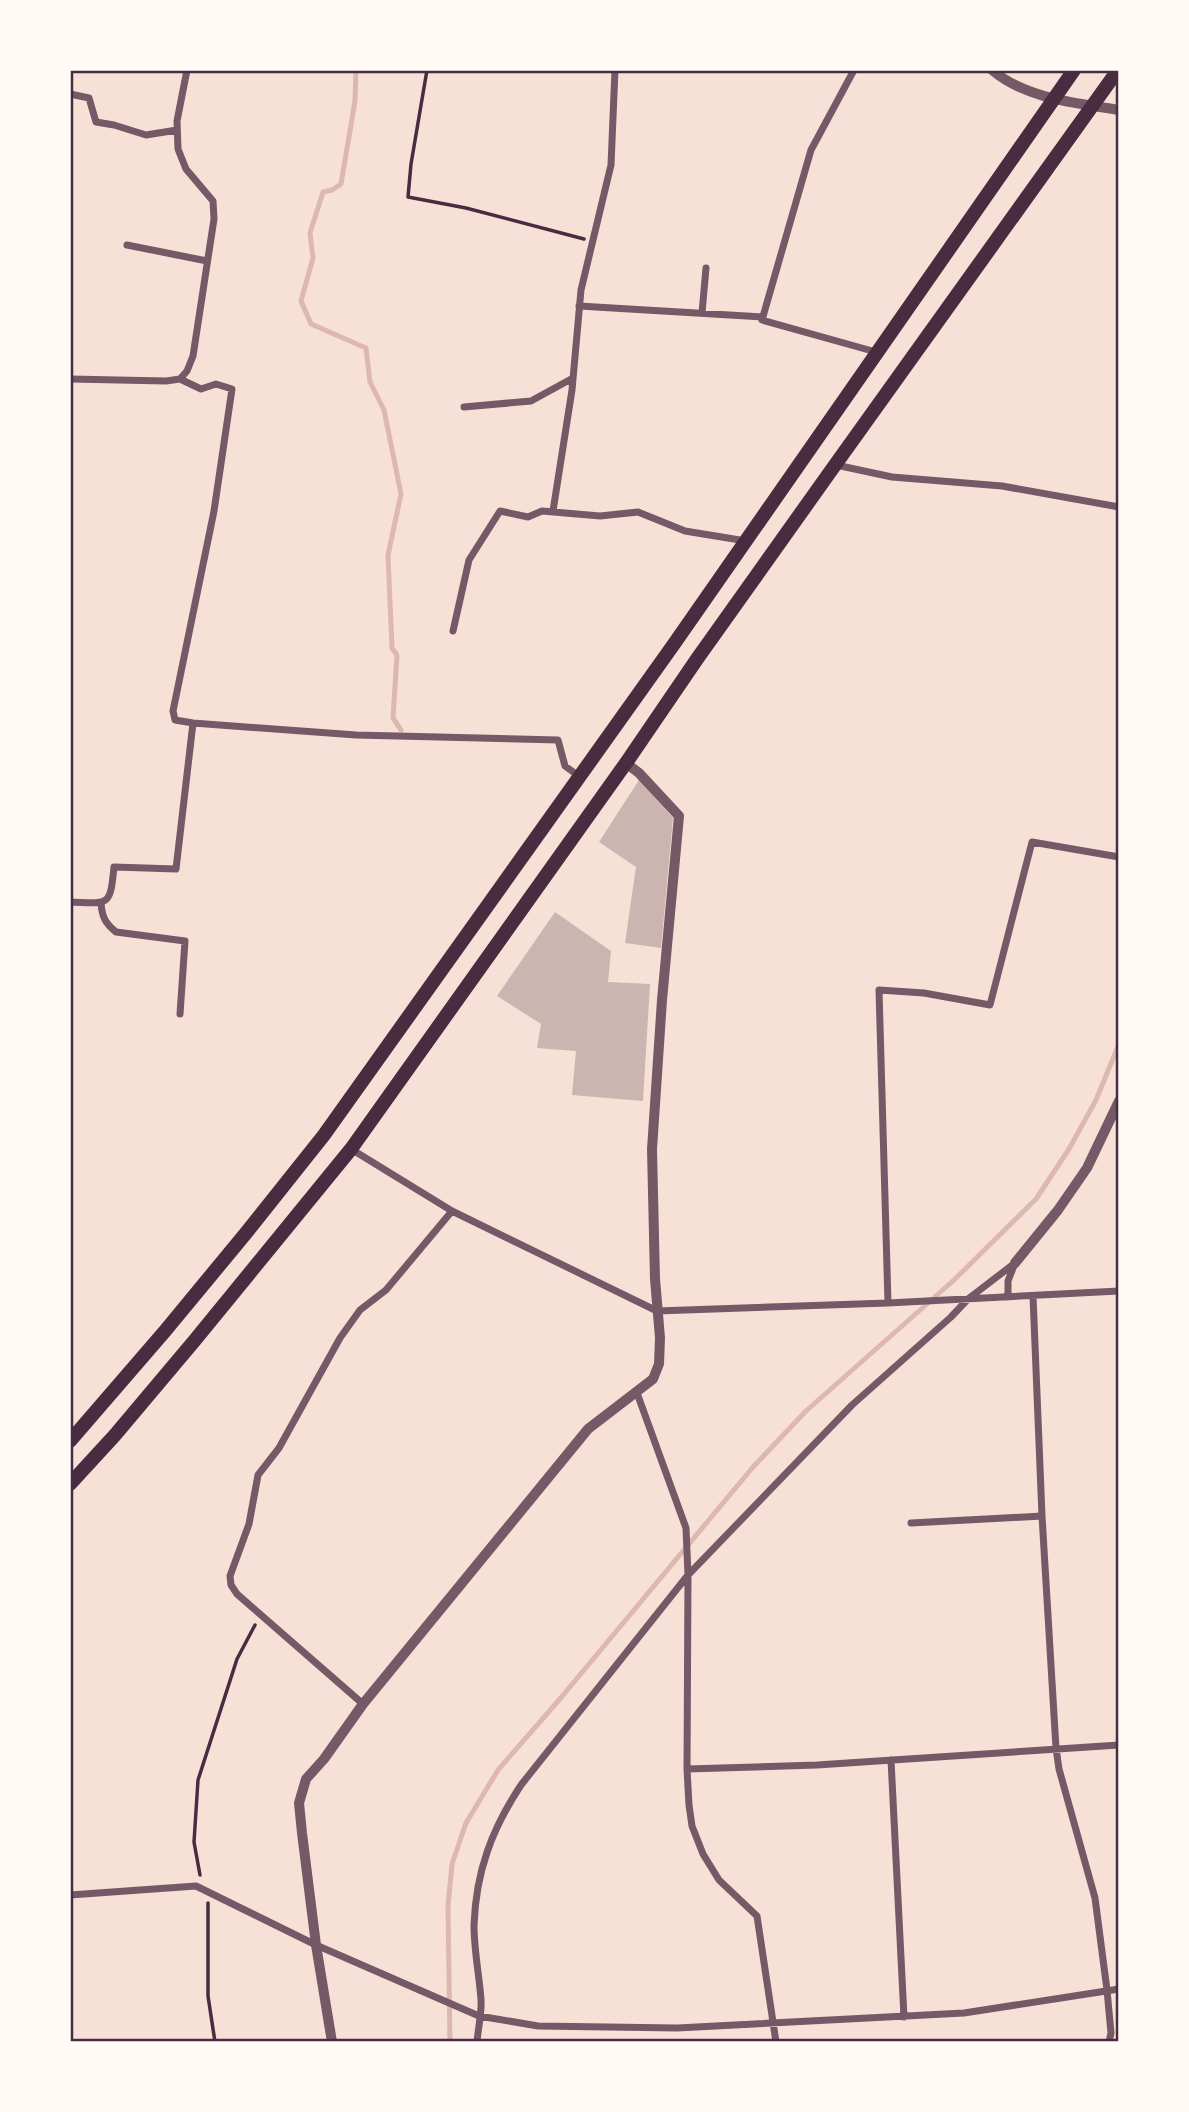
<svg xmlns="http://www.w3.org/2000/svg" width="1189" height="2112" viewBox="0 0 1189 2112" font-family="'Fira Sans Condensed',sans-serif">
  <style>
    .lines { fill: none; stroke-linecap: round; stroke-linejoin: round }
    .stream { stroke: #dcb8b0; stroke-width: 5 }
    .building { fill: #ccb4b1 }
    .path { stroke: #4a2c40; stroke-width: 3.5 }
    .minor { stroke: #755966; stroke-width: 7 }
    .tertiary { stroke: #755966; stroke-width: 10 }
    .trunk { stroke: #4a2c40; stroke-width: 14 }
    .neatline { fill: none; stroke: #4a2c40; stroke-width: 2.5 }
  </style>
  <rect width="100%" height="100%" fill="#f7e1d7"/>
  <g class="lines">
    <path class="stream" d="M356,70L355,101L341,184L332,190L323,192L310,233L313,258L301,301L311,324L366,348L370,382L384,410L401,494L388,555L392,648L397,655L393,718L401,730
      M450,2042L448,1906L452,1864L466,1823L498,1770L559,1700L753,1467L806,1411L954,1280L1036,1199L1069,1149L1096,1100L1119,1044"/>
  </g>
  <path class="building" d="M639,780L673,818L661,948L625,943L636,867L599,842Z
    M555,912L611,951L608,982L650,984L643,1101L572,1095L576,1051L537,1048L541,1024L497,996Z"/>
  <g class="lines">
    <path class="path" d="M427,70L411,164L408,197L466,208L584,239
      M200,1875L194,1842L198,1780L237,1659L255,1625
      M208,1903V1996L215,2042"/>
    <path class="minor" d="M854,70L811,150L762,320L876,352
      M70,94L89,98L96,122L114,125L146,135L177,130
      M127,245L207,261
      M579,306L763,317
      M702,313L706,268
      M70,379L166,381L180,379L187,371L193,356L214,219L213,201L186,169L178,149L177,121L187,70
      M180,379L201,389L216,384L232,389L214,511L173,711L175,720L193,723L356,735L558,740L565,766L580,777
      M464,407L531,401L573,378
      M836,465L892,477L1002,486L1119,507
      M553,511L572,390L581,290L611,165L615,70
      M453,631L469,560L500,511L528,517L542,511L600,516L638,512L685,531L746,541
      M70,902C109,903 110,908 114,867L176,869L193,723
      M101,903C102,917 105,923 116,932L185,941L180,1014
      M351,1149L452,1211L657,1311L888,1303L1119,1291
      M1033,1296L1042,1516L1056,1748L1059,1769L1095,1898L1107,1990L1111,2033L1109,2042
      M1008,1297V1281L1015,1263
      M888,1303L879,990L924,993L990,1005L1032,842L1119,857
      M637,1393L686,1528L688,1575L687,1769L689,1805L692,1826L703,1854L719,1880L757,1916L776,2042
      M911,1523L1042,1516
      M363,1704L237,1594L231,1585L230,1576L249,1524L258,1475L279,1448L340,1338L360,1310L386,1290L452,1211
      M891,1760L904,2017
      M687,1769L817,1765L1119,1745
      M70,1895L196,1886L316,1945L479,2016L538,2026L677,2028L964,2013L1119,1989
      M477,2042C478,2028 482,2013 481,1999C479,1974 474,1950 474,1925C476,1871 492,1829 521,1785L688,1575L852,1405L951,1317L968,1299L1015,1263"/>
    <path class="tertiary" d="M992,70C1026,99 1077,103 1119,110
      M1015,1263L1058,1210L1087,1168L1119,1101
      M332,2042L316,1945L302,1833L299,1803L306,1779L324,1759L363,1704L588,1429L653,1379L659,1364L660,1338L655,1279L652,1149L662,1000L679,816L639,773L626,763"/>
    <path class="trunk" d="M70,1441L165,1331L246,1233L324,1135L674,644L1074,70
      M70,1484L115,1435L195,1340L351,1149L626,763L697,659L835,465L1118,70"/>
  </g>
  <rect width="1189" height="2112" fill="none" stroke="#fffaf5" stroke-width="144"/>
  <rect x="72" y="72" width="1045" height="1968" class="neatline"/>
</svg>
